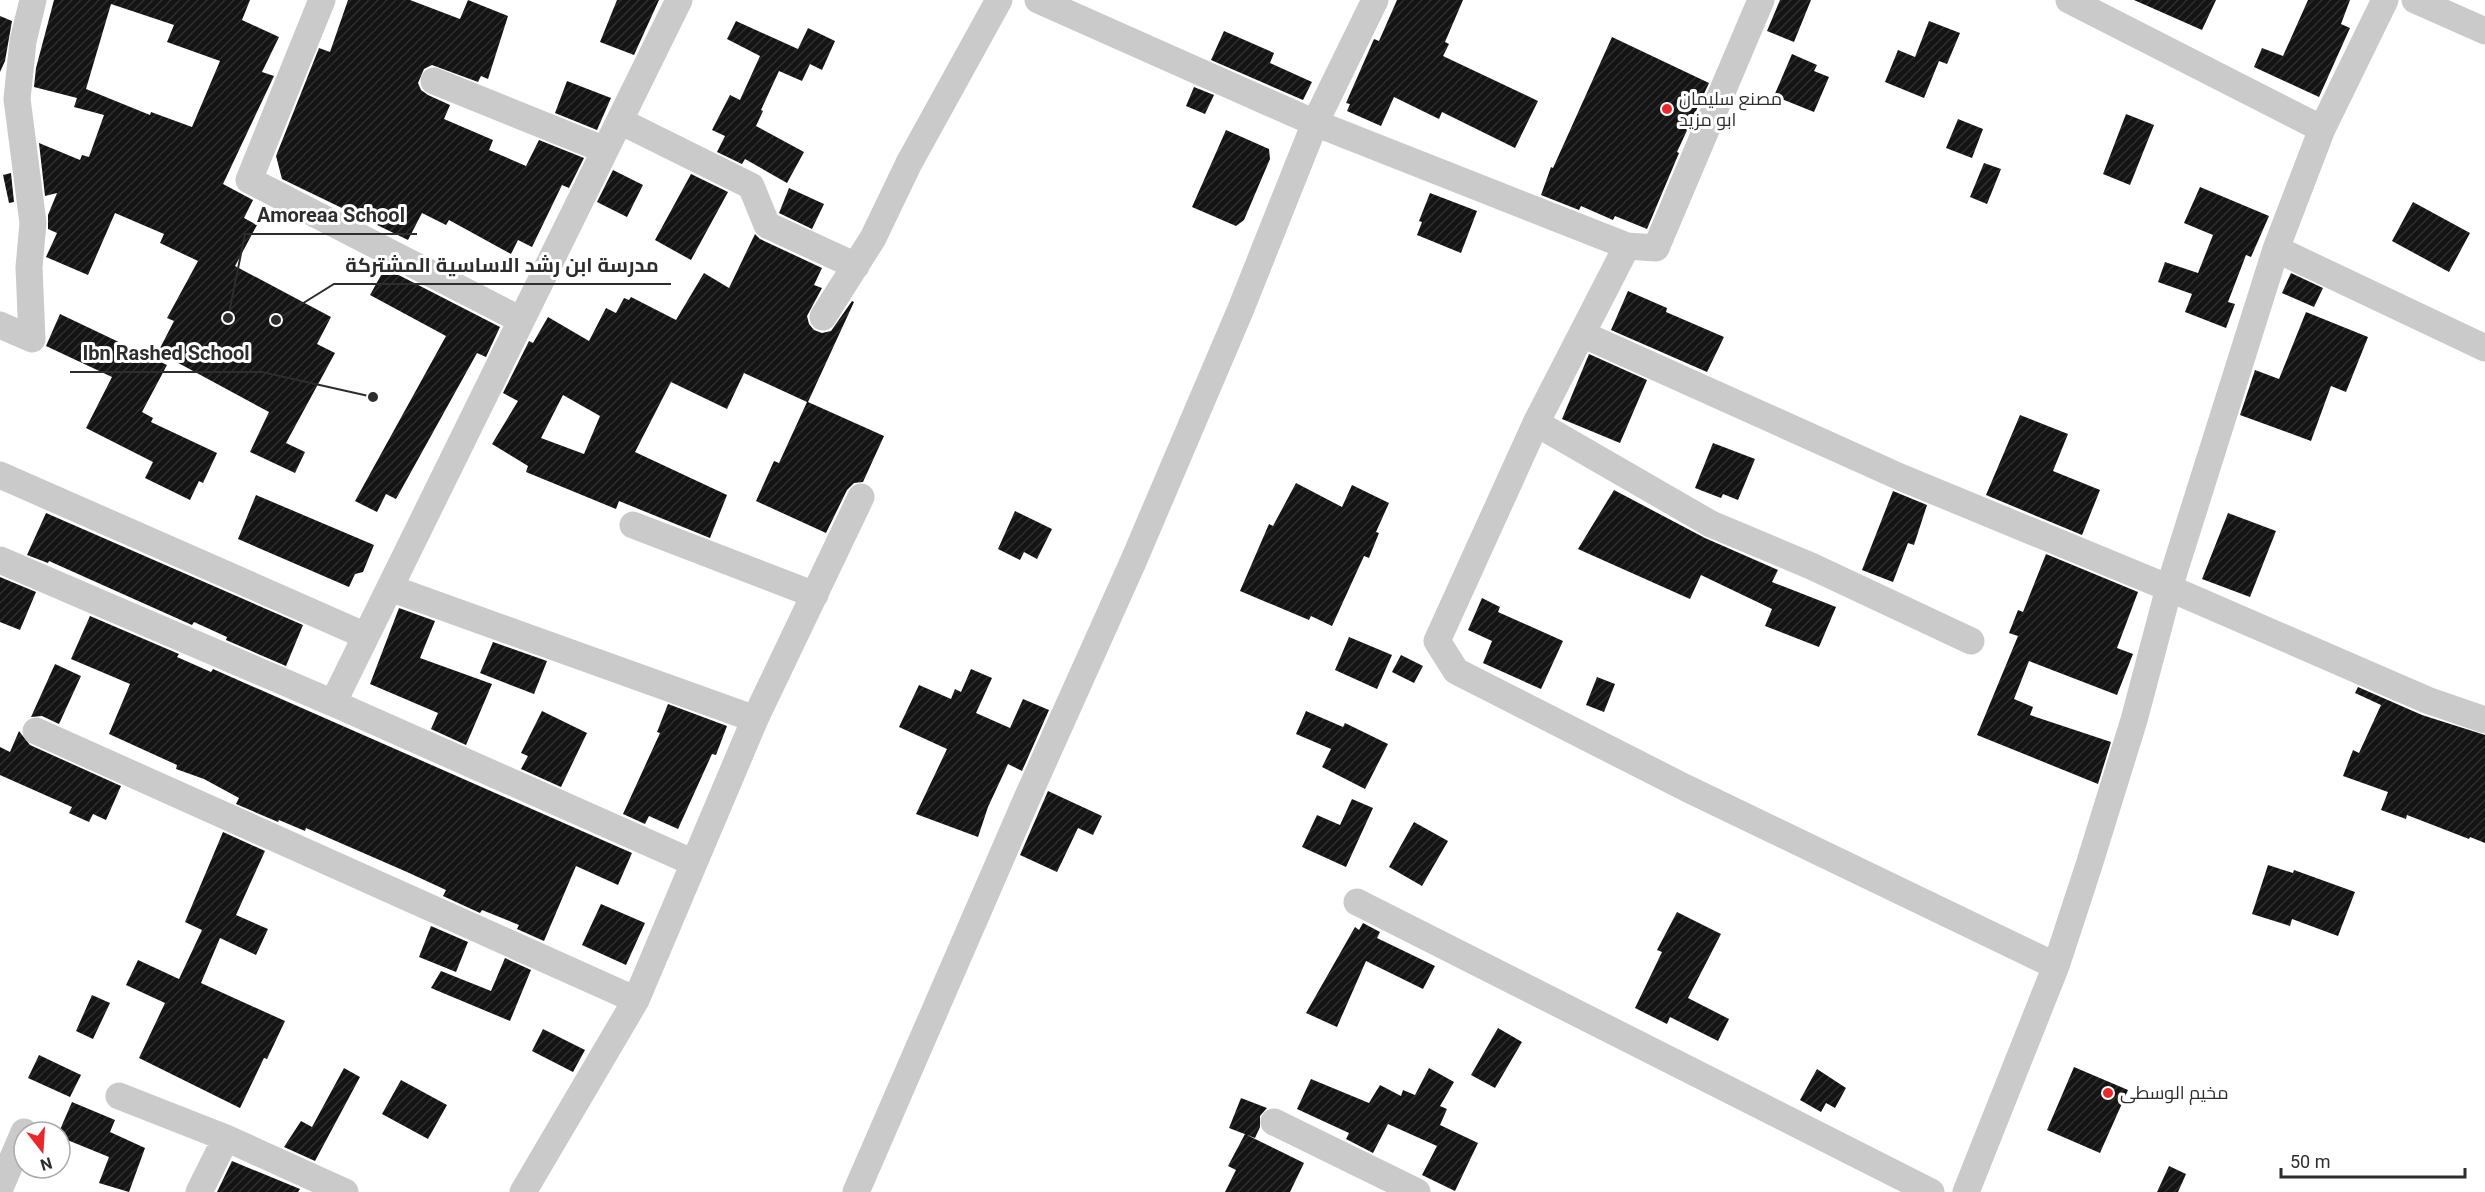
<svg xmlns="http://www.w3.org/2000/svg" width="2485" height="1192" viewBox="0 0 2485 1192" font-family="Roboto,Cairo,sans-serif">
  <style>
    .building { fill: url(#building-hatch); fill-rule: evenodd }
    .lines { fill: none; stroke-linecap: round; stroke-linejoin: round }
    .minor { stroke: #cacaca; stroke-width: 27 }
    .poi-dot { fill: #ea282b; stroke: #fff; stroke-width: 2 }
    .labels { text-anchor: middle; stroke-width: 6; stroke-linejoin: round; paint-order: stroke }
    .poi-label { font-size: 18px; fill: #2d2d2d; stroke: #fff; text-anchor: start }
    .leader { fill: none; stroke: #2d2d2d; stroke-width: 2 }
    .callout-dot { fill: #2d2d2d; stroke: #fff; stroke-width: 2 }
    .callout-label { font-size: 20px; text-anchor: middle; font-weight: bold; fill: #2d2d2d; stroke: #fff; stroke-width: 6; stroke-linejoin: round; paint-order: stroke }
  </style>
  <defs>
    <pattern id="building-hatch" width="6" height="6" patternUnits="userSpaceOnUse" patternTransform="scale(1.5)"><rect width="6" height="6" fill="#141414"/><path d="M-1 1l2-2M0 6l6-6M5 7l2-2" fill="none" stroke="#2e2e2e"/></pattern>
  </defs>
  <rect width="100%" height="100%" fill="#fff"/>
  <path class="building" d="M54,0H250L242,20L279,37L262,72L274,76L223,184L253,200L244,218L257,225L235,266L331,317L317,344L335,353L286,443L305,452L295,473L250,452L269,412L158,352L174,321L167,318L198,261L160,243L164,234L115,213L88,275L46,257L57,233L48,229V215L57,193L45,196L39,143L80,160L82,155L89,157L104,115L74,107L77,98L34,87L36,68ZM111,4L174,25L167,42L220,61L192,127L151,112L150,115L86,89Z
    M348,0H410L460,19L468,0L508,16L488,79L481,76L478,82L432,65L424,69L418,83L421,90L428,95L450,105L444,119L493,140L489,150L526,166L539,140L584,158L569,188L562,185L532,247L518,240L511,254L449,220L446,225L422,213L408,240L282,179L276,156L319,48L330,52Z
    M617,0H659L634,55L600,42Z
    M1397,0H1463L1445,42L1449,44L1443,56L1538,101L1515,148L1442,112L1439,119L1394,97L1381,126L1347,111L1350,104L1346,103L1374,39L1379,41Z
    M1780,0H1811L1794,42L1767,31Z
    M2134,0H2216L2202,30Z
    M2308,0H2350L2341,24L2350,28L2319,97L2254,67L2262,48L2283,56Z
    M0,16L12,21L5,61L0,72Z
    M736,21L798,49L808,28L835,41L822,70L810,64L802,81L779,71L761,110L763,111L756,126L804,152L787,183L745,159L742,164L717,152L725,136L712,130L730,95L740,100L760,56L727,39Z
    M1929,21L1960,33L1947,64L1939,61L1924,98L1885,82L1898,50L1915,57Z
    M1224,31L1274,53L1270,63L1312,82L1303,100L1211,60Z
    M1612,37L1709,83L1677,152L1679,153L1647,229L1615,216L1613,220L1581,206L1579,210L1541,195L1551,167L1553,168Z
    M1792,54L1817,65L1814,71L1829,77L1814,112L1774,96Z
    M567,81L611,98L597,130L555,113Z
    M1194,87L1214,95L1205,114L1186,106Z
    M2126,114L2154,125L2130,185L2103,174Z
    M1958,119L1983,129L1972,158L1946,148Z
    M1226,130L1269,149L1270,159L1244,220L1236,226L1192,207Z
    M1984,163L2001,169L1987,204L1970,197Z
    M613,170L643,185L627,217L597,202Z
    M11,173L14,202L9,203L3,175Z
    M691,174L728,192L691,260L655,240Z
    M2200,187L2269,216L2251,257L2246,255L2228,302L2235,304L2226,328L2185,312L2192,294L2158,282L2165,262L2198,273L2213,235L2184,223Z
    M789,188L824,204L812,229L779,213Z
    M1430,193L1477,211L1461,253L1417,235L1422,222L1419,221Z
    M2413,202L2470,233L2449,272L2392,241Z
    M755,234L760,239L822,268L814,285L822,288L807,316L809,324L814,330L822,333L831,331L852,301L854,302L808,402L884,436L863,482L854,483L847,490L826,533L756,501L774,461L779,463L807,402L744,373L727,409L671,382L635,452L727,495L710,538L619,501L616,509L526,472L528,466L492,444L518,401L503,393L529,341L533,343L548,317L589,341L606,308L616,313L624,298L629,300L631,297L676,320L704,273L729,288ZM563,395L600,416L584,454L541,438Z
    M385,268L500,327L486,357L477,353L396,499L386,494L377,512L355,501L446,336L370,295Z
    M2291,273L2323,288L2314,307L2282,293Z
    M1628,291L1667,308L1666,312L1724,337L1707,372L1611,330Z
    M2306,312L2368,337L2346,392L2331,386L2311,441L2240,415L2255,370L2279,379Z
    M60,314L167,365L142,412L153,418L151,422L217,453L203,483L199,481L190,500L145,478L153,462L86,428L112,377L46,346Z
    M1589,354L1647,380L1620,443L1562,419Z
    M2020,415L2068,434L2053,471L2100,490L2082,535L1986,495Z
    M1713,443L1755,459L1738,500L1723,494L1721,498L1695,488Z
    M1296,483L1342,507L1352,485L1389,503L1376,532L1379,533L1369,558L1364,556L1332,626L1311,616L1309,620L1240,591L1269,524L1273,526Z
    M1614,490L1705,538L1778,570L1772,582L1836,607L1819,647L1765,626L1772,609L1701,575L1690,599L1578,549Z
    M1893,491L1927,505L1914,545L1908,543L1893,582L1862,570Z
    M256,495L374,545L363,572L355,574L349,587L238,539Z
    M1015,511L1052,529L1037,559L1024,552L1020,560L998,549Z
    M46,513L303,625L286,666L226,640L227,637L194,622L192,625L49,561L48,563L27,555Z
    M2228,513L2276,531L2250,597L2202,579Z
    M2046,554L2138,592L2117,648L2133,654L2117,695L2029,661L2014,699L2033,707L2030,715L2111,742L2098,784L1977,735L2018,636L2009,633L2018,610L2023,612Z
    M0,577L36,592L20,630L0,622Z
    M1482,598L1500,607L1498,612L1563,641L1541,689L1483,663L1492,641L1468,630Z
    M399,608L435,621L420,658L492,684L466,745L431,729L438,713L370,684Z
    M90,616L179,654L177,657L211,672L213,669L632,853L618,885L576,866L544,941L517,929L519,925L482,910L480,913L443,896L446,890L407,872L306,828L305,831L279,820L278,822L236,804L239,798L204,779L176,769L177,765L109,734L130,684L71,659Z
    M1349,637L1392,655L1377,689L1335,670Z
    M493,642L547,661L534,694L480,673Z
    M1401,655L1423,666L1414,683L1392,672Z
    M55,664L81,676L59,724L42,716L31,717Z
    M971,669L992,678L976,713L1010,728L1023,699L1049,710L1022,771L1008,764L988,807L978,837L916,814L947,749L899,727L919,685L951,699L955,689L961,692Z
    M1597,677L1615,684L1604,712L1586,705Z
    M2358,687L2422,715L2485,735V843L2470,837L2469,839L2407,815L2406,819L2381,810L2388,792L2343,776L2353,750L2359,753L2381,705L2355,693Z
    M668,704L727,726L716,755L712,754L678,829L649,816L645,824L623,814L660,733L657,732Z
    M542,711L587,733L561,787L521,769L528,756L521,753Z
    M1306,711L1343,727L1345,723L1388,744L1365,789L1322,767L1331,749L1296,734Z
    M19,731L30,745L121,786L106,820L93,814L89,822L69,813L72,807L0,775V747L10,752Z
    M1048,791L1102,816L1093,835L1078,828L1057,872L1020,855Z
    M1352,799L1373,808L1346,867L1302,847L1317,815L1340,825Z
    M1414,822L1448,841L1422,886L1389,867Z
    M223,832L265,851L236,915L268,929L256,955L220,938L201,983L285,1021L267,1059L264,1058L240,1108L139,1058L165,1003L126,985L138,960L179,979L202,930L185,922Z
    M2268,865L2293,873L2294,870L2355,892L2338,936L2292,919L2290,926L2252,914Z
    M601,904L645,923L626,965L582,945Z
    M1677,912L1721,934L1688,998L1729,1019L1718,1041L1670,1017L1667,1024L1635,1008L1662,952L1657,950Z
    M1363,923L1380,932L1377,938L1435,966L1423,989L1366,961L1337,1027L1306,1013L1355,927L1359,930Z
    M431,926L468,942L456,972L419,957Z
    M505,958L531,970L510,1021L431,988L441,971L491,991Z
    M92,995L110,1003L93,1039L76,1031Z
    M1498,1028L1522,1042L1495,1088L1471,1075Z
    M543,1029L585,1050L573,1072L532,1051Z
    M39,1055L81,1075L70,1097L28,1078Z
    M2074,1067L2128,1090L2100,1153L2047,1130Z
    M344,1068L360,1077L315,1161L284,1147L301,1121L312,1127Z
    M1429,1068L1454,1082L1440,1106L1447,1109L1440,1125L1478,1143L1455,1191L1422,1175L1437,1146L1388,1124L1373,1153L1346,1139L1349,1133L1297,1109L1311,1079L1369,1103L1380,1085L1401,1096L1403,1090L1415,1095Z
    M1817,1069L1846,1088L1835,1108L1826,1103L1821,1112L1800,1100Z
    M401,1080L447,1105L428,1139L382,1114Z
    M1241,1098L1267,1108L1260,1116V1127L1255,1138L1229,1128Z
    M72,1102L115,1120L110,1132L145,1148L129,1192L99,1183L109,1157L60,1137L59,1132Z
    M1245,1134L1304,1163L1290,1192H1225L1236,1170L1228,1166Z
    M232,1161L300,1189L298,1192H217Z
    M2169,1166L2186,1174L2178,1192H2157Z"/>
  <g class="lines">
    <path class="minor" d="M322,0L249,180L521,320
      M1038,0L1315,123L1627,246L1656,248L1761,0
      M2069,0L2322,129
      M2415,0L2485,31
      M434,81L605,150
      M620,121L751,186L767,225L856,266
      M1627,246L1536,423L1437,641L1456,671L1686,788L2056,966
      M2276,249L2485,348
      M823,317L873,238L909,163L999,0
      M0,325L32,339L29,267L33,223L17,99L23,41L33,0
      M1582,334L1900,477L2169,588L2427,700L2485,720
      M1536,423L1711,524L1811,566L1971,641
      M0,475L366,636L333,703L694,863
      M633,525L815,595
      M0,560L333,703
      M390,588L755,719
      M366,636L679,0
      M36,731L636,1000
      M1357,902L1931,1192
      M119,1096L226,1138L345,1192
      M1274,1122L1417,1192
      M0,1188L24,1132
      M199,1192L226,1138
      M523,1192L636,1000L755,719L861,497
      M856,1192L1028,796L1133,562L1240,311L1315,123L1375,0
      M1966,1192L2056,966L2089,865L2134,720L2169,588L2276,249L2322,129L2385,0"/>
  </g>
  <g class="poi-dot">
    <circle cx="1667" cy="109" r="6"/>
    <circle cx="2108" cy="1093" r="6"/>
  </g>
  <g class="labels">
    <g class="poi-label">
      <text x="1679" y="105">مصنع سليمان<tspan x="1679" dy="21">ابو مزيد</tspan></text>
      <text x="2120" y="1099">مخيم الوسطى</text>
    </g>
  </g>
  <path class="leader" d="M228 318L245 234H417M276 320L334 284H671M373 397L262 372H70"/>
  <g class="callout-dot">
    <circle cx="228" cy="318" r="6"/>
    <circle cx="276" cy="320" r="6"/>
    <circle cx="373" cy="397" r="6"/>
  </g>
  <g class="callout-label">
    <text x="331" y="222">Amoreaa School</text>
    <text x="502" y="272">مدرسة ابن رشد الاساسية المشتركة</text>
    <text x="166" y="360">Ibn Rashed School</text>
  </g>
  <g transform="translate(42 1150) rotate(163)"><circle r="28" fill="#ffffff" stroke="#ababab" stroke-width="1.5"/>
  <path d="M0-4.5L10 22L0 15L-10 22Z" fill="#ea282b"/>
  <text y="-9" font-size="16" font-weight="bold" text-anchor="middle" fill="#2d2d2d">N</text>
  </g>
  <path d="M2281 1168v9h184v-9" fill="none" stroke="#2d2d2d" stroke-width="3"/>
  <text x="2290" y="1168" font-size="18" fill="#2d2d2d" stroke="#ffffff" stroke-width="4.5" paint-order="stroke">50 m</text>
</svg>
